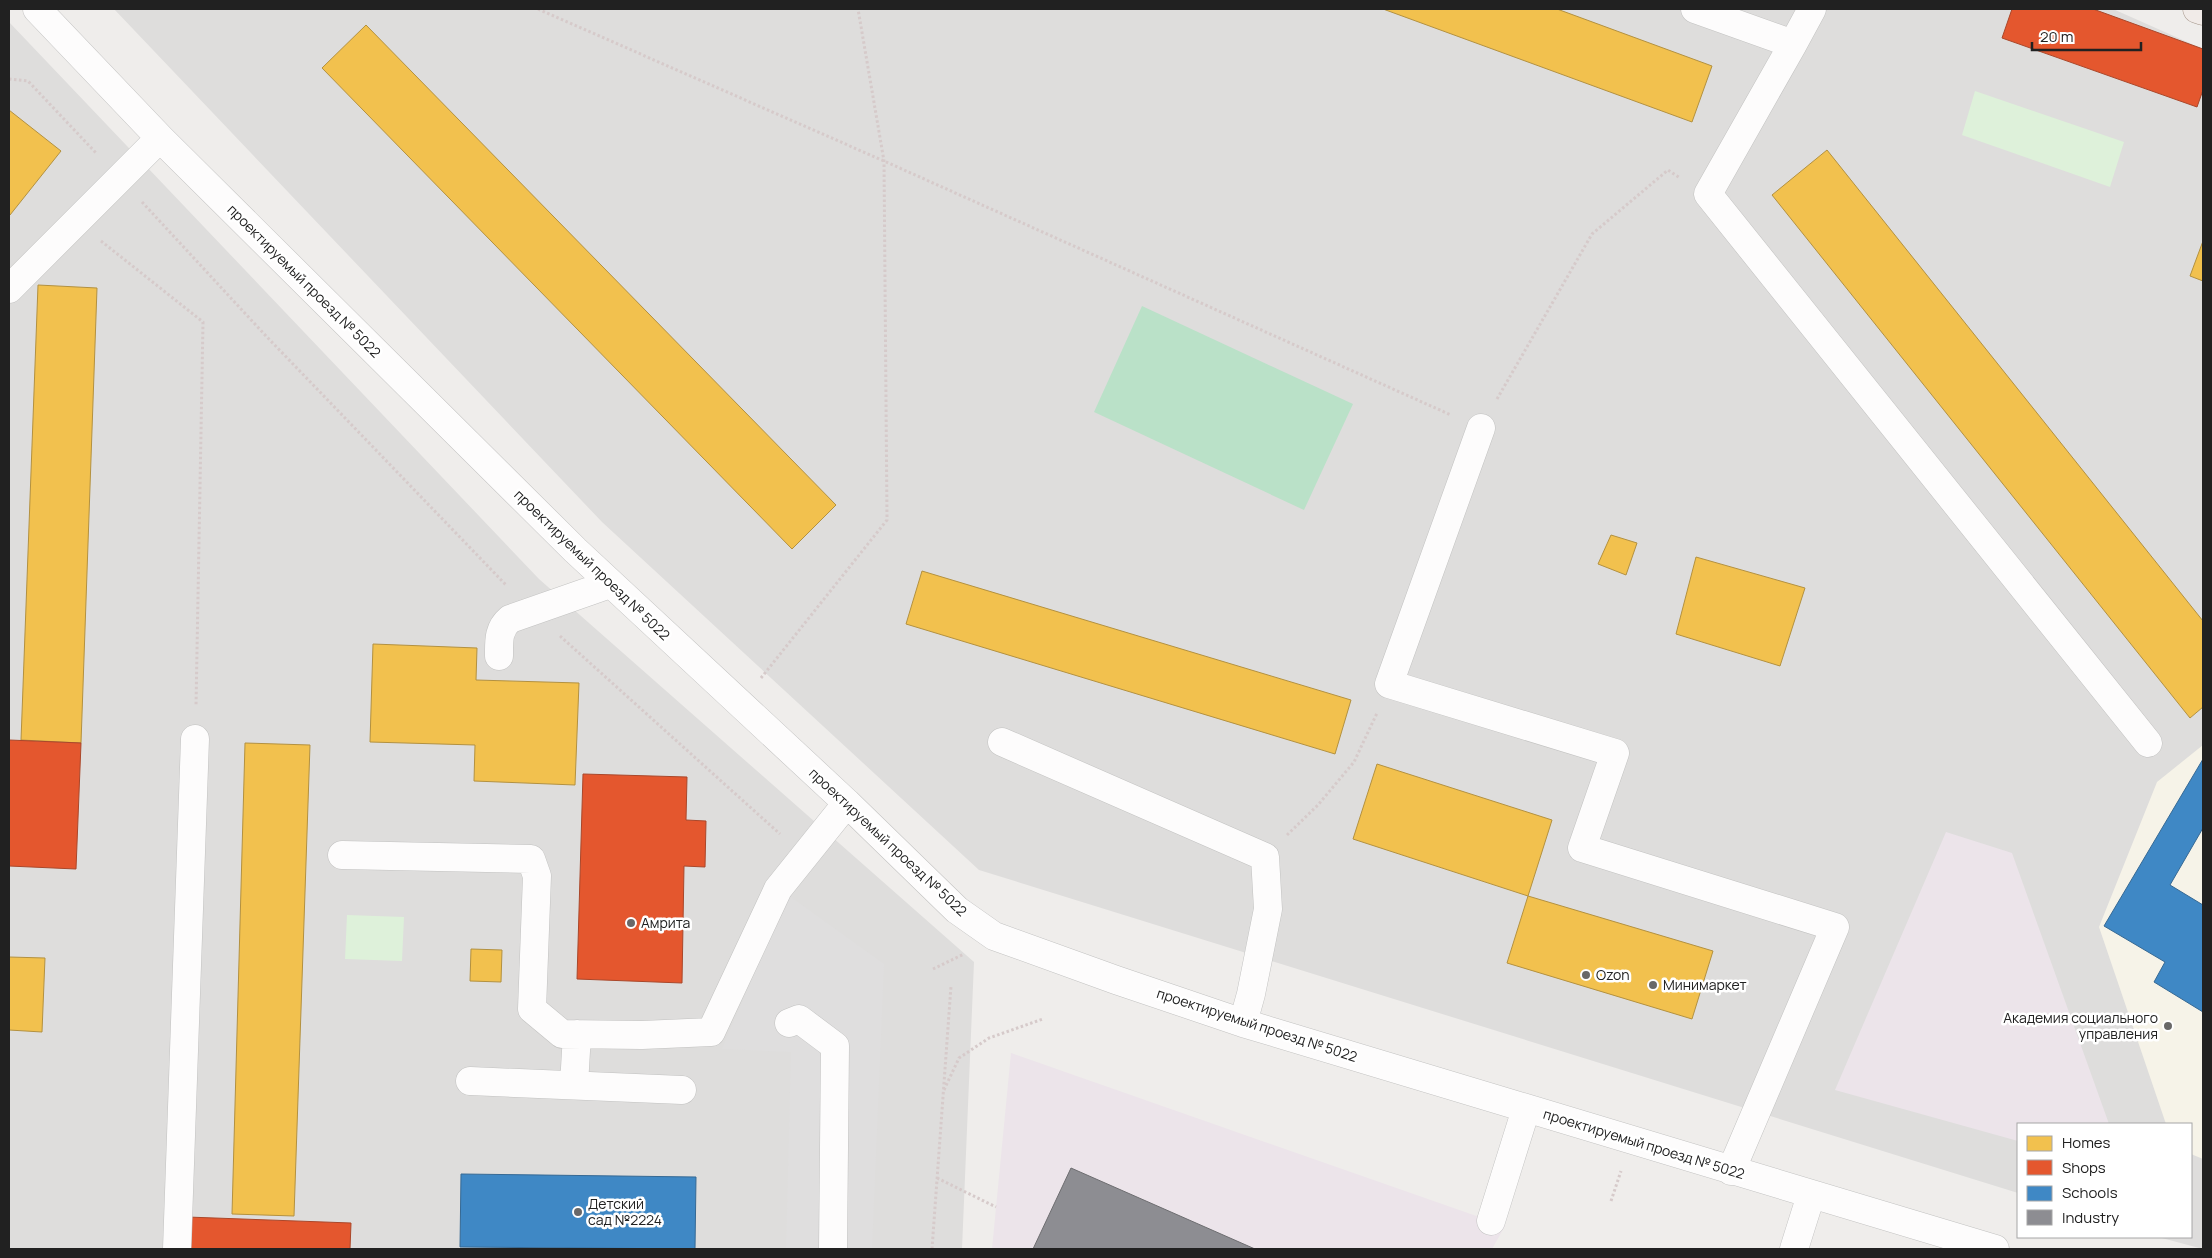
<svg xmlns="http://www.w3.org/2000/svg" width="2212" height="1258" viewBox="0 0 2212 1258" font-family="Manrope,sans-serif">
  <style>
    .residential { fill: #dedddc }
    .industrial { fill: #ece4ea }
    .education { fill: #f6f3e8 }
    .park { fill: #def1da }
    .pitch { fill: #bae1c8 }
    .parking { fill: #dfdede }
    .homes { fill: #f2c14e; stroke: #b39140 }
    .shops { fill: #e4572e; stroke: #aa472a }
    .schools { fill: #3f88c5; stroke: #366994 }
    .industry { fill: #8d8d92; stroke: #6d6d70 }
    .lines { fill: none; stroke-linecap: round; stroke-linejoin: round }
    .minor-casing { stroke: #c2c2c1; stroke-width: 29 }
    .major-casing { stroke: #a49589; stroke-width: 29 }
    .path { stroke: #d6caca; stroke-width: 3; stroke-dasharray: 2.5 2.5; stroke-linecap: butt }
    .minor { stroke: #fdfcfc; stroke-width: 28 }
    .major { stroke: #f1ebe8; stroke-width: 28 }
    .poi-dot { fill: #696868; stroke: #fff; stroke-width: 2 }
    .labels { text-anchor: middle; stroke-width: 5; stroke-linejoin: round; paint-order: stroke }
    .street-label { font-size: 14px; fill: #212121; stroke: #fff }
    .poi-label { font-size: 14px; fill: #212121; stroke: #fff; text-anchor: start }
  </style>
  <rect width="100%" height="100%" fill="#efedeb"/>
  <path class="residential" d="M114,9H2113L2203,49V1249L2158,1237H2191V1124H2018V1193L979,870L602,522Z
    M9,22L539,579L974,962L962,1249H9Z"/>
  <path class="industrial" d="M1946,832L2012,853L2109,1124H2018V1141L1835,1090Z
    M1011,1053L1505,1226L1492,1249H992Z"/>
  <path class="education" d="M2203,745V1159L2191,1154V1124H2166L2099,927L2157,782Z"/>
  <path class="park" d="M1975,91L2124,142L2110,187L1962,135Z
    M347,915L404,917L402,961L345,959Z"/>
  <path class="pitch" d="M1142,306L1353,404L1304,510L1094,412Z"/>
  <path class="parking" d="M788,895L884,964L872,1249H786L791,1052L722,1049Z"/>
  <path class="homes" d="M1383,9H1557L1712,66L1692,122Z
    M366,25L836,505L792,549L322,68Z
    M9,110L61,151L10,215L9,214Z
    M1827,150L2203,621V707L2190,718L1772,195Z
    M2203,241V281L2190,276Z
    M38,285L97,288L81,743L21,740Z
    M1611,535L1637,543L1626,575L1598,564Z
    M1696,557L1805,588L1780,666L1676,634Z
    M922,571L1351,700L1335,754L906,624Z
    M373,644L477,648L476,680L579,683L575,785L474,781L475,745L370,742Z
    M245,743L310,745L294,1216L232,1214Z
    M1377,764L1552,820L1528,896L1353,839Z
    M1528,896L1713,951L1692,1019L1507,963Z
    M471,949L502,950L501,982L470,981Z
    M9,957L45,958L42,1032L9,1030Z"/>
  <path class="shops" d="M2012,9H2093L2203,49V90L2197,107L2002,38Z
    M9,740L81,743L76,869L9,866Z
    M583,774L687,777L686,820L706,821L705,867L684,866L682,983L577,979Z
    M187,1217L351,1223L350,1249H186Z"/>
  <path class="schools" d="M2203,759V828L2170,885L2203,905V1012L2154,982L2165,962L2104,926Z
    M461,1174L696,1177L695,1249L460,1247Z"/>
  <path class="industry" d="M1071,1168L1255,1249H1033Z"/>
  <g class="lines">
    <g class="minor-casing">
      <path id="minor" d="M37,9L160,138L575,550L847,803L957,910L994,936L1116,980L1243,1023L1995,1249
        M1695,9L1793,44L1812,9
        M1793,44L1708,194L2148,743
        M9,289L160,138
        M1481,428L1389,684L1615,753L1582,848L1835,927L1731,1171
        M499,656C499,641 498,629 510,619L610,584
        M1002,742L1265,857L1268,909L1251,994L1243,1023
        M342,855L531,859L537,876L532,1009L562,1034L642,1035L711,1032L778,889L847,803
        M789,1023L799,1019L835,1046L833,1249
        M470,1081L682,1090
        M574,1085L577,1034
        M1491,1221L1526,1109
        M177,1249L195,739
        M1794,1249L1811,1195"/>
    </g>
    <g class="major-casing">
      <path id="major" d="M2197,9L2203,11"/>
    </g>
    <path class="path" d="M538,9L884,161L1451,415
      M9,79L28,81L97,154
      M142,202L266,336L506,585
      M101,241L203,322L196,706
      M1497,399L1592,234L1668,170L1680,178
      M560,636L780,834
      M761,678L887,520L884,161L858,9
      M1287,835L1318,805L1354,762L1377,713
      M933,969L964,954
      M944,1090L959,1058L989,1038L1043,1019
      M937,1178L996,1207
      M1611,1201L1621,1171
      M932,1249L951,986"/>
    <use href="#minor" class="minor"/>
    <use href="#major" class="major"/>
  </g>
  <g class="poi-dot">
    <circle cx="631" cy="923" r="5"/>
    <circle cx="1586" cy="975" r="5"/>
    <circle cx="1653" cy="985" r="5"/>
    <circle cx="2168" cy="1026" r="5"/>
    <circle cx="578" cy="1212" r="5"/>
  </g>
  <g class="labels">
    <g class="street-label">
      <text transform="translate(304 281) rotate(45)" y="5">проектируемый проезд № 5022</text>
      <text transform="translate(592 565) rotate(44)" y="5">проектируемый проезд № 5022</text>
      <text transform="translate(888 842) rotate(43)" y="5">проектируемый проезд № 5022</text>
      <text transform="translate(1257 1025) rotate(18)" y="5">проектируемый проезд № 5022</text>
      <text transform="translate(1644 1144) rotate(17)" y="5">проектируемый проезд № 5022</text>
    </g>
    <g class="poi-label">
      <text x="641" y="928">Амрита</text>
      <text x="1596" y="980">Ozon</text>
      <text x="1663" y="990">Минимаркет</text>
      <text x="2158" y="1023" text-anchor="end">Академия социального<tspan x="2158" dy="16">управления</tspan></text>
      <text x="588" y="1209">Детский<tspan x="588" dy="16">сад №2224</tspan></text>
    </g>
  </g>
  <rect width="2212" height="1258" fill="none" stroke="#212121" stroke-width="20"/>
  <rect x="2017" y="1123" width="175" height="115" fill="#ffffff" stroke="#a6a6a6"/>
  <rect x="2027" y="1136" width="25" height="15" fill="#f2c14e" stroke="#a6a6a6"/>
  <text x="2062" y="1148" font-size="15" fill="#212121">Homes</text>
  <rect x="2027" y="1160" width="25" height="15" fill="#e4572e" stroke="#a6a6a6"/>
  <text x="2062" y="1173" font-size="15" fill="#212121">Shops</text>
  <rect x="2027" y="1186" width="25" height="15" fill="#3f88c5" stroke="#a6a6a6"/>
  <text x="2062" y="1198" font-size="15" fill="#212121">Schools</text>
  <rect x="2027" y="1210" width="25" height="15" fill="#8d8d92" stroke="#a6a6a6"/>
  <text x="2062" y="1223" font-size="15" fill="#212121">Industry</text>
  <path d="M2032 42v8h109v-8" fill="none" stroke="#212121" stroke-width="2.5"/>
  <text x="2040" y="42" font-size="15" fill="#212121" stroke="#ffffff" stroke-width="4" paint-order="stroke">20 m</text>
</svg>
